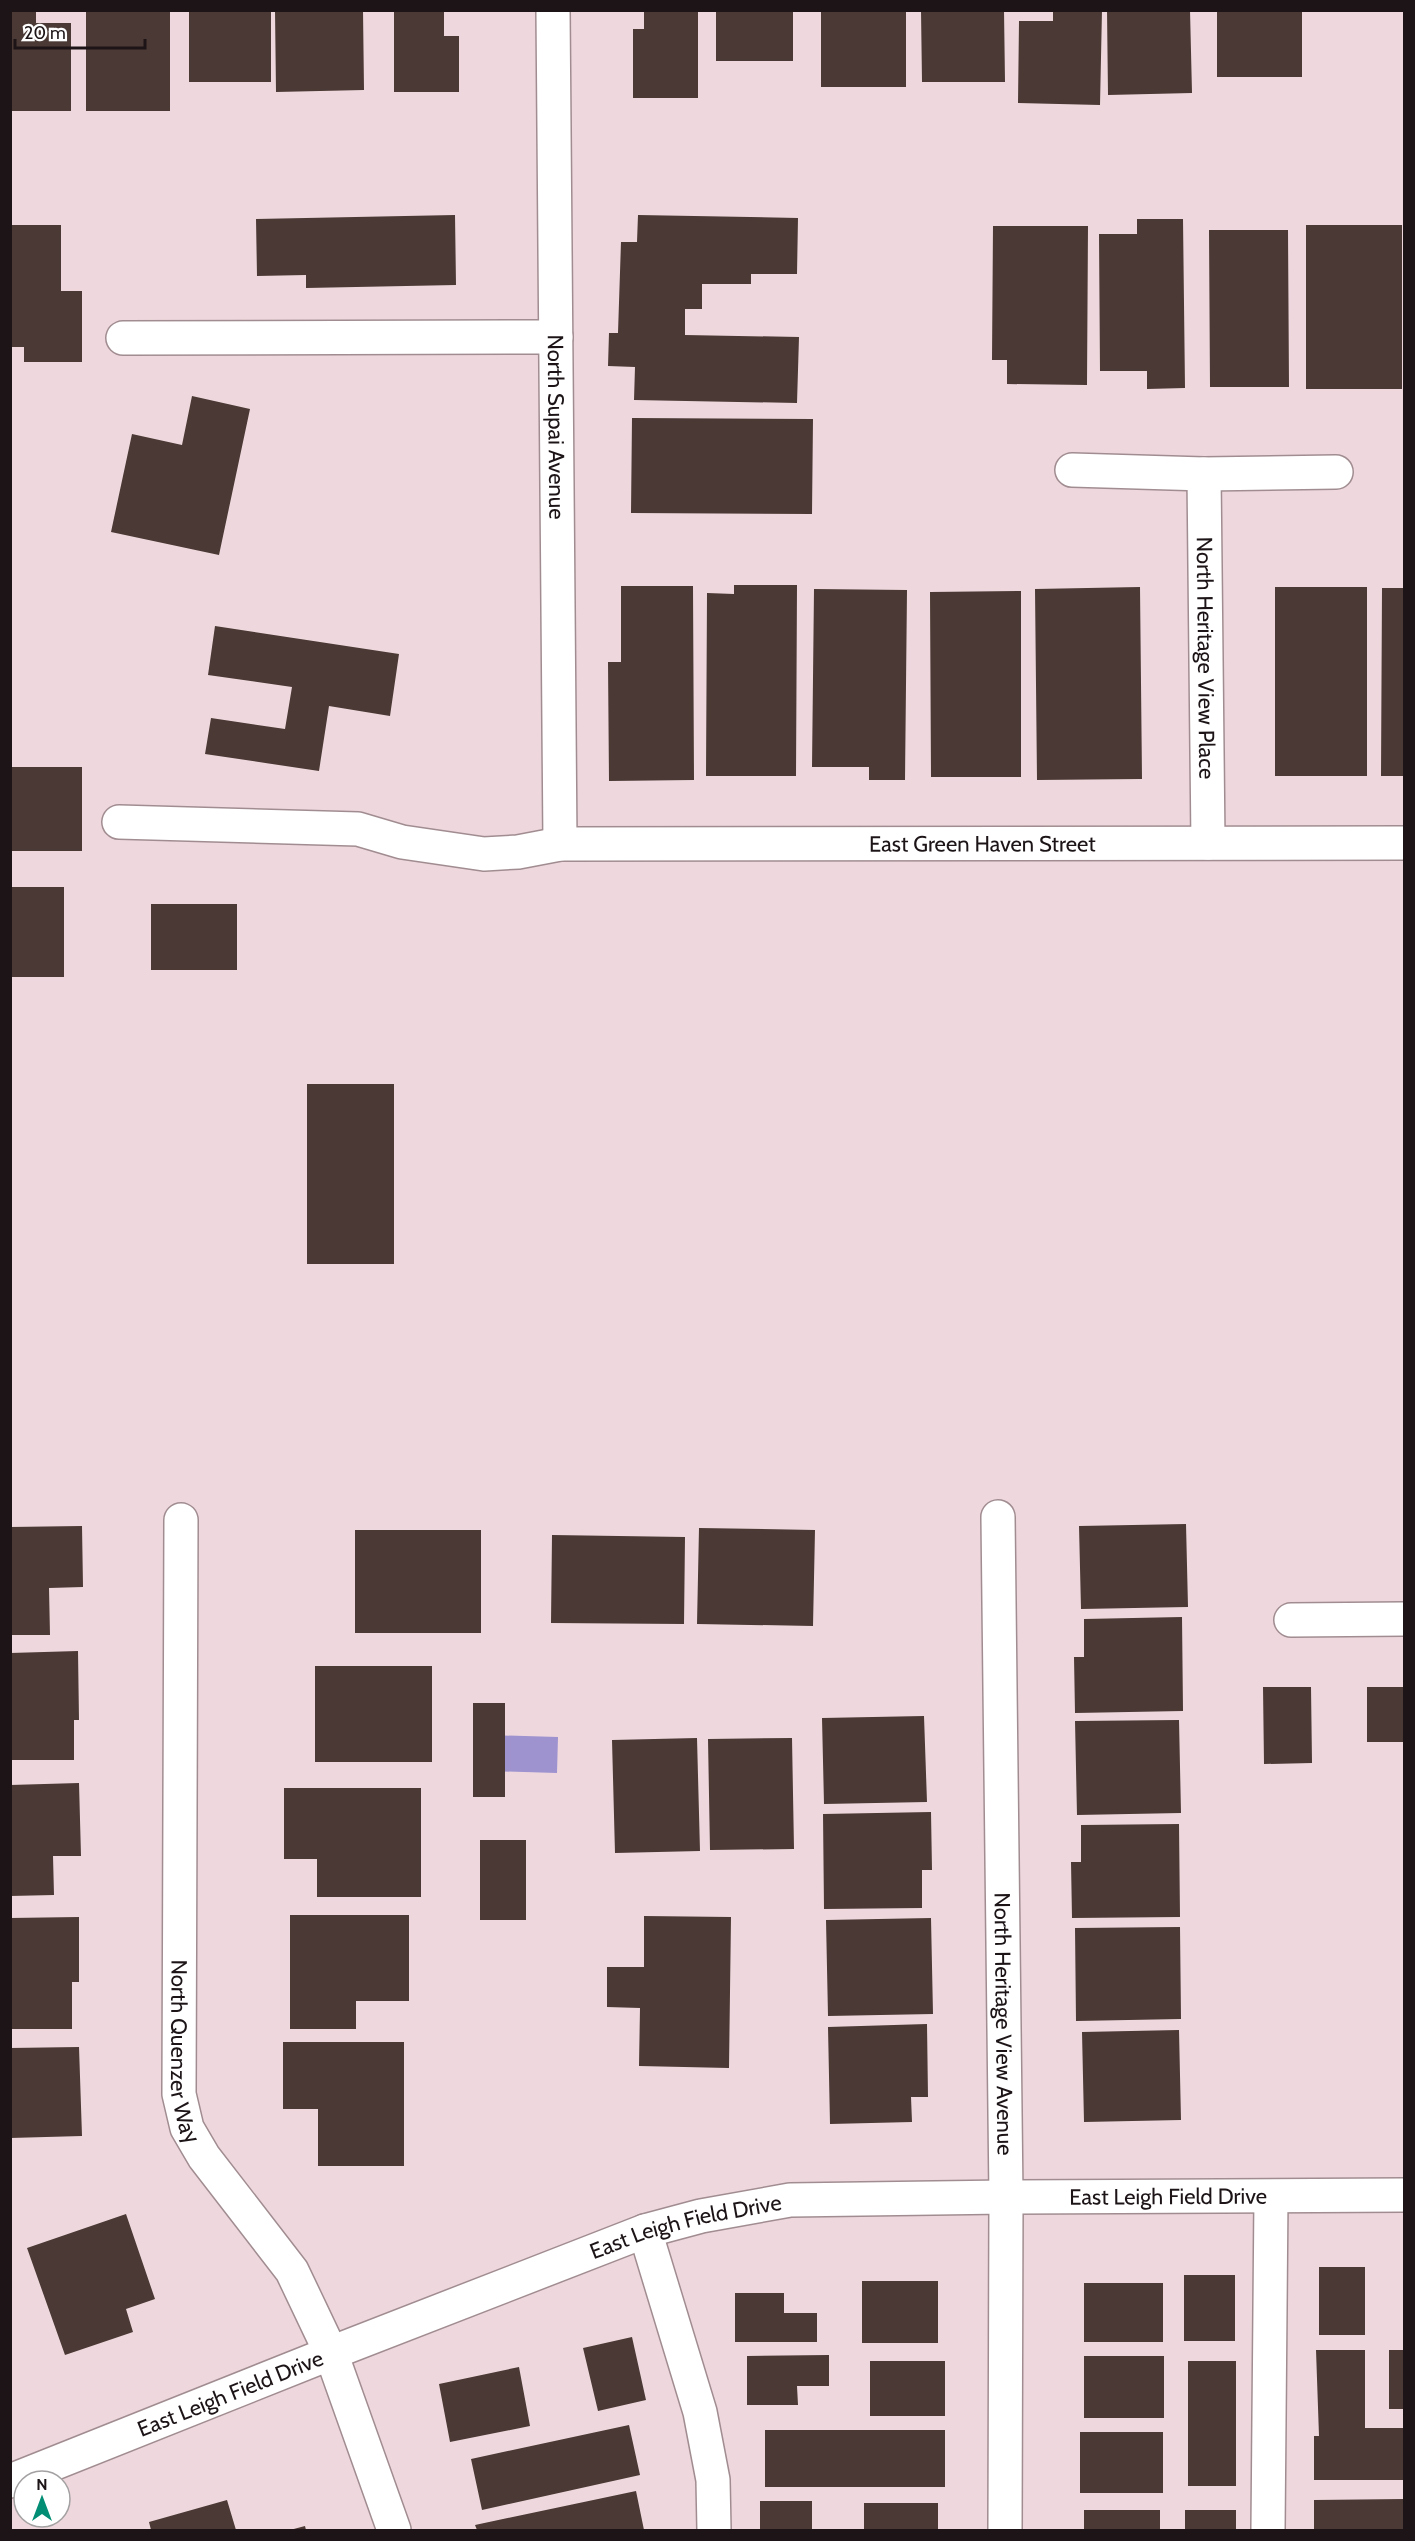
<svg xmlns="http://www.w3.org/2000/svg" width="1415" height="2541" viewBox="0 0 1415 2541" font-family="Cabin,sans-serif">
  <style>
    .water { fill: #9e93cf }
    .building { fill: #4a3934 }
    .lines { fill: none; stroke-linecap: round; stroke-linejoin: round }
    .minor-casing { stroke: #a18d91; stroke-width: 36 }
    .minor { stroke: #fff; stroke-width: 33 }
    .labels { text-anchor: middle; stroke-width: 6; stroke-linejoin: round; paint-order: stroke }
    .street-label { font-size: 22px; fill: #1c1416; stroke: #fff }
  </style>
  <rect width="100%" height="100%" fill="#eed8dd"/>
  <path class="water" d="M487,1735L558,1737L557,1773L486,1771Z"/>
  <path class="building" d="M10,10H36V23H71V111H10Z
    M86,10H170V111H86Z
    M189,10H271V82H189Z
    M275,10H363L364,90L276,92Z
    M394,10H444V36H459V92H394Z
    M644,10H698V98H633V29H644Z
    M716,10H793V61H716Z
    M821,10H906V87H821Z
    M921,10H1004L1005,82H922Z
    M1053,10H1102L1100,105L1018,103L1019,21H1053Z
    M1107,10H1190L1192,93L1108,95Z
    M1217,10H1302V77H1217Z
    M455,215L456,285L306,288V275L257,276L256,219Z
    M638,215L798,218L797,274H751V284H702V309H685V335L799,337L797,403L634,400L635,367L608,366L609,333H618L621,242H637Z
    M1137,219H1183L1185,388L1147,389V371H1100L1099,234H1137Z
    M10,225H61V291H82V362H24V347H10Z
    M1306,225H1402V389H1306Z
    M993,226H1088L1087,385L1007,384V360H992Z
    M1209,230H1288L1289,387H1210Z
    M192,396L250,409L219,555L111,532L132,434L182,445Z
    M632,418L813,419L812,514L631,513Z
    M734,585H797L796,776H706L707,593L734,594Z
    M621,586H693L694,780L609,781L608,662H621Z
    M1140,587L1142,779L1037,780L1035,589Z
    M1275,587H1367V776H1275Z
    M1382,588H1404V776H1381Z
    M814,589L907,590L905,780H869V767H812Z
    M1021,591V777H931L930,592Z
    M215,626L399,654L390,716L329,706L319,771L205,754L211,718L285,729L292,687L208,675Z
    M10,767H82V851H10Z
    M10,887H64V977H10Z
    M151,904H237V970H151Z
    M307,1084H394V1264H307Z
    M1186,1524L1188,1607L1081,1609L1079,1526Z
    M82,1526L83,1587L49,1588L50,1635H10V1527Z
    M699,1528L815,1530L813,1626L697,1624Z
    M355,1530H481V1633H355Z
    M552,1535L685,1537L684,1624L551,1623Z
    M1182,1617L1183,1711L1075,1713L1074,1657H1084V1619Z
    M78,1651L79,1720H74V1760H10V1653Z
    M315,1666H432V1762H315Z
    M1263,1687H1311L1312,1763L1264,1764Z
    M1367,1687H1404V1742H1367Z
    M473,1703H505V1797H473Z
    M924,1716L927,1802L824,1804L822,1718Z
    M1179,1720L1181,1813L1077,1815L1075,1721Z
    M697,1738L700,1851L615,1853L612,1740Z
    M792,1738L794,1849L710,1850L708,1739Z
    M79,1783L81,1856H53L54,1895L10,1896V1785Z
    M284,1788H421V1897H317V1859H284Z
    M931,1812L932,1870H922V1908L824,1909L823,1814Z
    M1179,1824L1180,1917L1072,1918L1071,1862H1081V1825Z
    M480,1840H526V1920H480Z
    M290,1915H409V2001H356V2029H290Z
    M644,1916L731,1917L729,2068L639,2066L640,2008L607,2007V1967H644Z
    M79,1917V1982H72V2029H10V1918Z
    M931,1918L933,2014L828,2016L826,1920Z
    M1180,1927L1181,2019L1076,2021L1075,1928Z
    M927,2024L928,2097H911L912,2122L830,2124L828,2027Z
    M1179,2030L1181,2120L1084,2122L1082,2032Z
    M283,2042H404V2166H318V2109H283Z
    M79,2047L82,2136L10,2138V2048Z
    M126,2214L155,2299L126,2309L133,2332L65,2355L27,2248Z
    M1319,2267H1365V2335H1319Z
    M1184,2275H1235V2341H1184Z
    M862,2281H938V2343H862Z
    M1084,2283H1163V2342H1084Z
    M735,2293H784V2313H817V2342H735Z
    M632,2337L646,2400L598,2411L583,2348Z
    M1316,2350H1365V2428H1404V2480H1314V2436H1319Z
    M1389,2350H1404V2409H1389Z
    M829,2355V2386H797L798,2405H747V2356Z
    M1084,2356H1164V2418H1084Z
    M870,2361H945V2416H870Z
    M1188,2361H1236V2486H1188Z
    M519,2367L530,2426L450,2442L439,2384Z
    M629,2425L640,2475L482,2510L471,2459Z
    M765,2430H945V2487H765Z
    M1080,2432H1163V2493H1080Z
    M636,2491L644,2530H477L475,2525Z
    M1404,2499V2530H1314V2500Z
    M227,2500L236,2530H151L149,2522Z
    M760,2501H812V2530H760Z
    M864,2503H938V2530H864Z
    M1084,2510H1160V2530H1084Z
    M1185,2510H1236V2530H1185Z
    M305,2526L306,2530H290Z"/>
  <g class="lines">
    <g class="minor-casing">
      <g id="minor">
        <path id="s1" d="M553,10L560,844"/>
        <path d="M123,338L556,337"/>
        <path d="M1072,470L1204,474L1336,472"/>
        <path id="s2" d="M1204,474L1208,843"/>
        <path id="s3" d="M119,822L358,829L402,842L484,854L518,852L560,844L1404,843"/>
        <path id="s4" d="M998,1517L1006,2197L1005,2530"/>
        <path id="s5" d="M181,1520L179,2094L187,2128L204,2157L292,2271L331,2353L394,2530"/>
        <path d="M1291,1620L1404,1619"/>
        <path d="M645,2231L700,2412L713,2480L714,2530"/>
        <path id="s6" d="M10,2481L331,2353L645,2231L701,2216L790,2200L1006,2197L1404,2195"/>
        <path d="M1268,2530L1271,2197"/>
      </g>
    </g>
    <use href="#minor" class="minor"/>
  </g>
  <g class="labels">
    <g class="street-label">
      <text dy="8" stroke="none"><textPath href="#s1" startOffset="417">North Supai Avenue</textPath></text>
      <text dy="8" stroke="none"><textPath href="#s2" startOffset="184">North Heritage View Place</textPath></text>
      <text dy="8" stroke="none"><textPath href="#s3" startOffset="867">East Green Haven Street</textPath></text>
      <text dy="8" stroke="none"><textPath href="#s4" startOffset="507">North Heritage View Avenue</textPath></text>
      <text dy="8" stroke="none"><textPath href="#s5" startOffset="532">North Quenzer Way</textPath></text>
      <text dy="8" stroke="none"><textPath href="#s6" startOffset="1209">East Leigh Field Drive</textPath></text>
      <text dy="8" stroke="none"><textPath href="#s6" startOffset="723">East Leigh Field Drive</textPath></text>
      <text dy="8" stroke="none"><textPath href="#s6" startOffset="237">East Leigh Field Drive</textPath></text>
    </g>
  </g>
  <rect width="1415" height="2541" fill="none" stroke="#1c1416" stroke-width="24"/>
  <g transform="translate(42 2499)"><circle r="28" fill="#ffffff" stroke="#a4a1a2" stroke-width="1.5"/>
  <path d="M0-4.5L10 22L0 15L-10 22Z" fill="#028d75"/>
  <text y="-9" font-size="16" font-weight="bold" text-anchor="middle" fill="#1c1416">N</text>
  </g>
  <path d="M15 39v9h130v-9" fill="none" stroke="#1c1416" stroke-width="3"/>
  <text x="24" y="39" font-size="18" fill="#1c1416" stroke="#ffffff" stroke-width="4.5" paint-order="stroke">20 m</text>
</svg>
